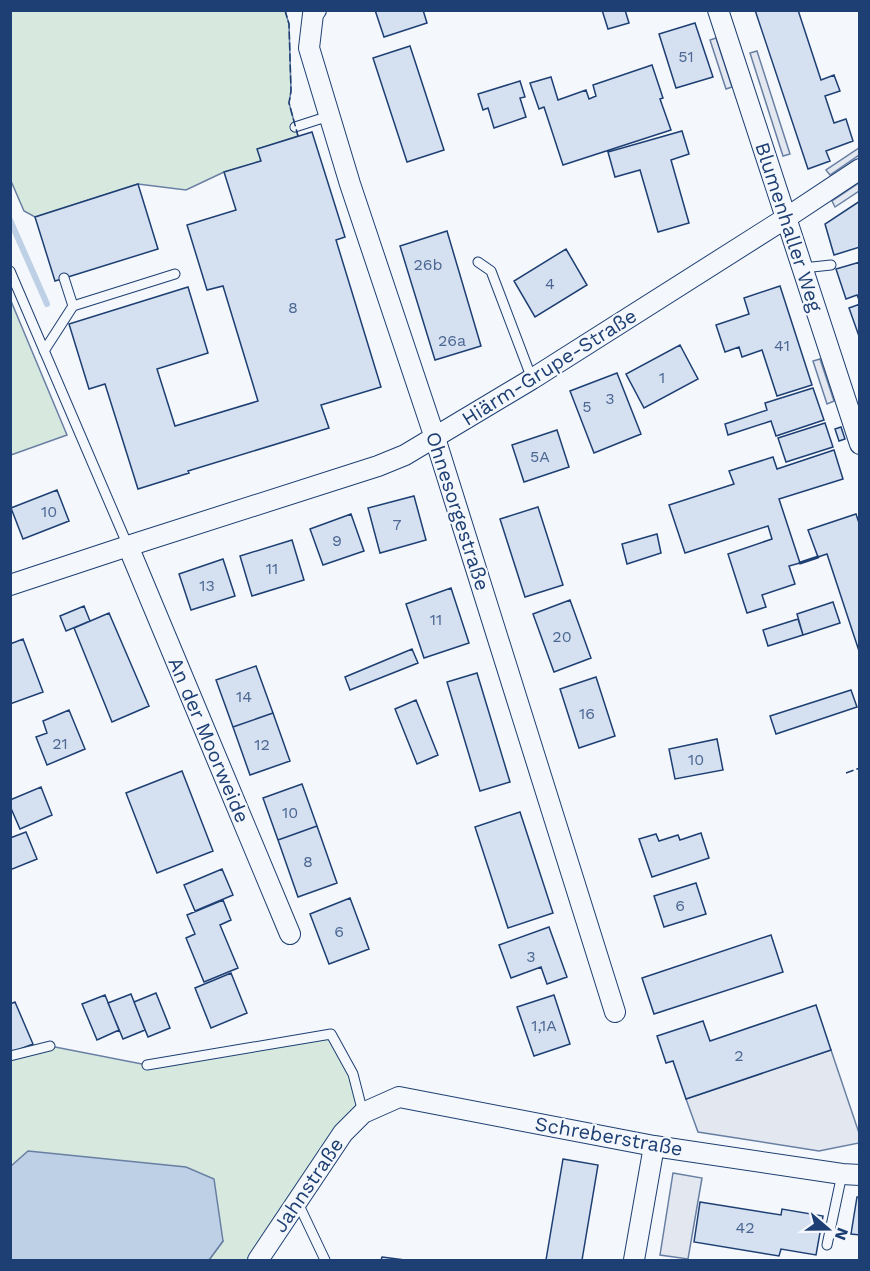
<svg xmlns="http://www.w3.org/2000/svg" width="870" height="1271" viewBox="0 0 870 1271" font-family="'Work Sans',sans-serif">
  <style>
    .green { fill: #d7e8df; stroke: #687fa3; stroke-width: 1.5 }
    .parking { fill: #e3e8f0; stroke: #687fa3; stroke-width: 1.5 }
    .water { fill: #bed0e5; stroke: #687fa3; stroke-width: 1.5 }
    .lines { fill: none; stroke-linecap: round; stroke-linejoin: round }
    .stream { stroke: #bed0e5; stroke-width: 6 }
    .building { fill: #d5e0f0; stroke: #1d3f73; stroke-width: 1.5 }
    .lane-casing { stroke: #1d3f73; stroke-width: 11 }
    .street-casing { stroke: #1d3f73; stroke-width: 22 }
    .lane { stroke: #f4f7fb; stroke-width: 9 }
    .street { stroke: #f4f7fb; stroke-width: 20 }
    .fence { stroke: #1d3f73; stroke-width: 1.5; stroke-dasharray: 8 3; stroke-linecap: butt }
    .wall { stroke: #1d3f73; stroke-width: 3 }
    .labels { text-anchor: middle; stroke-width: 4.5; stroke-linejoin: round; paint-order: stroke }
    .number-label { font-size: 16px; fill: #4b6792 }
    .street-label { font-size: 20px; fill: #1d3f73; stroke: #f4f7fb }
  </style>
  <rect width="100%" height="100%" fill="#f4f7fb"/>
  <path class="green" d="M10,11H285L289,24L291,91L289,103L298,136L258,149L261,161L224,172L186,190L138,184L35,217L24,211L11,181Z
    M11,301L67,435L11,455H10Z
    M331,1034L353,1074L363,1113L258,1260H209L223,1241L11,1166V1056L50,1046L147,1065Z"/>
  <path class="parking" d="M716,38L732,87L726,89L710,40Z
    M757,51L790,154L783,156L750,53Z
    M859,148V155L830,175L826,170Z
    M859,183V191L835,207L832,201Z
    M820,359L834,401L827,404L813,361Z
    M831,1050L859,1133V1143L819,1151L698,1132L686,1099Z
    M673,1173L702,1178L688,1259L660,1255Z"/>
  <path class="water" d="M28,1151L186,1167L214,1179L223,1241L209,1260H11V1166Z"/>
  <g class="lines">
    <path class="stream" d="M10,220L47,304"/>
  </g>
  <path class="building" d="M375,10H423L427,23L384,37Z
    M602,10H625L629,23L608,29Z
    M755,10H798L821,80L834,75L840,91L825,96L834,123L846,119L853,141L826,151L830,161L808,169Z
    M695,23L713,77L676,88L659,34Z
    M410,46L444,150L407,162L373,58Z
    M652,65L663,98L660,99L671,130L563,165L544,107L539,109L530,83L551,77L558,100L586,90L589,99L596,96L593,85Z
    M520,81L525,97L520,98L526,117L494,128L488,108L483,110L478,94Z
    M682,131L689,154L671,160L689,223L658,232L640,170L615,177L608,152Z
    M312,132L345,237L336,240L381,387L321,405L329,428L188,471L189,473L138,489L105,384L89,389L69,324L188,287L208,353L157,369L175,426L258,401L223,286L207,290L187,225L236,210L224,172L261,161L257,149Z
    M138,184L158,249L55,281L35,217Z
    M860,201V247L834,255L825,224Z
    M447,231L481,346L435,360L400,246Z
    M566,249L587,285L535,317L514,281Z
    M860,262V302L857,295L846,299L836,269Z
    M780,286L812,385L777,396L762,350L742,357L739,347L725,352L716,325L749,314L744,298Z
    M860,304V339L849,308Z
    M680,345L698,379L644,408L626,374Z
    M617,373L641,434L594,453L570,391Z
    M813,388L824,420L776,436L771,421L728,435L725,424L767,410L765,403Z
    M825,423L833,447L786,462L778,438Z
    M841,427L845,439L839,441L835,429Z
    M557,430L569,467L524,482L512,445Z
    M834,450L843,479L779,499L800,563L789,566L795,584L762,595L766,607L747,613L728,554L772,539L768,526L685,553L669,505L734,484L729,471L773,457L777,469Z
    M57,490L69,521L23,539L11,508Z
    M414,496L426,540L380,553L368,508Z
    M538,507L563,585L525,597L500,519Z
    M351,514L364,551L323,565L310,529Z
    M856,514L860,526V654L827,554L818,557L808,530Z
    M657,534L661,553L627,564L622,544Z
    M292,540L304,580L252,596L240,556Z
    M223,559L235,596L191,610L179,574Z
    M451,588L469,643L424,658L406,604Z
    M570,600L591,658L554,672L533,614Z
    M833,602L840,623L803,635L797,614Z
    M84,606L90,621L66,631L60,616Z
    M109,613L149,706L112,722L74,628Z
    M798,619L803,635L768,646L763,630Z
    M23,639L43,692L10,704V644Z
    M412,649L418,663L350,690L345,677Z
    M256,666L273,713L233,727L216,680Z
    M477,673L510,782L480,791L447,682Z
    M596,677L615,736L579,748L560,689Z
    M851,690L857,707L776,734L770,716Z
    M416,700L438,755L417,764L395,709Z
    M69,710L85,749L47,765L36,737L47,733L43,721Z
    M273,713L290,761L250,775L233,727Z
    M717,739L723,770L675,779L669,749Z
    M182,771L213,851L157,873L126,793Z
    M302,784L317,826L278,840L263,798Z
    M41,787L52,815L20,829L10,806V800Z
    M520,812L553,913L508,928L475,827Z
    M317,826L337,883L298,897L278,840Z
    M26,832L37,859L10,870V838Z
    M701,833L709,858L652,877L639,839L656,834L659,841L678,835L680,840Z
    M222,869L233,895L195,911L184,885Z
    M696,883L706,914L664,927L654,896Z
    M350,898L369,949L329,964L310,914Z
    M223,900L231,920L220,925L238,968L204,982L186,938L195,934L187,915Z
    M549,927L567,977L547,984L541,967L511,978L499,945Z
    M771,935L783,972L654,1014L642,978Z
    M231,973L247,1013L211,1028L195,988Z
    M156,993L170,1028L148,1037L134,1002Z
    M131,994L145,1030L123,1039L108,1003Z
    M105,995L119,1030L97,1040L82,1004Z
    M554,995L570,1044L534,1056L517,1007Z
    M15,1002L33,1044L10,1053V1004Z
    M816,1005L831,1050L686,1099L673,1061L666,1063L657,1036L703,1021L710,1041Z
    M563,1159L598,1165L582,1260H546Z
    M857,1197H860V1235L851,1234Z
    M700,1202L781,1215L782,1209L823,1216L816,1255L781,1249L779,1256L694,1242Z
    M382,1257L405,1260H381Z"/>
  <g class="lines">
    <g class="lane-casing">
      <path id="lane" d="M295,127L329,116
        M478,262L491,271L532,379
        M803,268L831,265
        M10,271L128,546
        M64,278L73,306
        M44,351L73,306L175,274
        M10,1056L50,1046
        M147,1065L331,1034L353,1074L363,1113
        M297,1201L325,1260
        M827,1245L842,1174"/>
    </g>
    <g class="street-casing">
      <path id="street" d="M316,10L313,14L309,48L350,184L435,438L615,1012
        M718,10L860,444
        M128,546L290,934
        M10,585L128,546L378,466L405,455L532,379L786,218L860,169
        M258,1260L343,1133L363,1113L399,1097L654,1146L842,1174L860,1175
        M634,1260L654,1146"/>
    </g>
    <use href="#lane" class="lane"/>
    <use href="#street" class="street"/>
    <path class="fence" d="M285,10L289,24L291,91L289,103L298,136
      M846,773L860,768"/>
    <path class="wall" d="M800,563L818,557"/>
  </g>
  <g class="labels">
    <g class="number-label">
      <text x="686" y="62">51</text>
      <text x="428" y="270">26b</text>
      <text x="550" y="289">4</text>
      <text x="293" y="313">8</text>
      <text x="452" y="346">26a</text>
      <text x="782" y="351">41</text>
      <text x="662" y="383">1</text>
      <text x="610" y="404">3</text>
      <text x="587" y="412">5</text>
      <text x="540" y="462">5A</text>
      <text x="49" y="517">10</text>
      <text x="397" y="530">7</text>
      <text x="337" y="546">9</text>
      <text x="272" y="574">11</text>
      <text x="207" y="591">13</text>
      <text x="436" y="625">11</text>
      <text x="562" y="642">20</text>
      <text x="244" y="702">14</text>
      <text x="587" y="719">16</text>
      <text x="60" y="749">21</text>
      <text x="262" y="750">12</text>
      <text x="696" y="765">10</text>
      <text x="290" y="818">10</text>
      <text x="308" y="867">8</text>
      <text x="680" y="911">6</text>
      <text x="339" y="937">6</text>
      <text x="531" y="962">3</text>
      <text x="544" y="1031">1,1A</text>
      <text x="739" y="1061">2</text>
      <text x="745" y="1233">42</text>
    </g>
    <g class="street-label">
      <text transform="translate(789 227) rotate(72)" y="7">Blumenhaller Weg</text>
      <text transform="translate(549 367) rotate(-32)" y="7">Hiärm-Grupe-Straße</text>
      <text transform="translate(458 511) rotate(72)" y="7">Ohnesorgestraße</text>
      <text transform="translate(209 740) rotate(67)" y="7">An der Moorweide</text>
      <text transform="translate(609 1136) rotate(10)" y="7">Schreberstraße</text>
      <text transform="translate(308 1185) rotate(-56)" y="7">Jahnstraße</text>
    </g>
  </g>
  <rect width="870" height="1271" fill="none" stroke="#1d3f73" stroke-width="24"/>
  <g transform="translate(828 1229) rotate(110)" stroke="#f4f7fb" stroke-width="4.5" paint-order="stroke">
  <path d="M0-4.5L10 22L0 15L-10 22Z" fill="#1d3f73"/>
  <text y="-9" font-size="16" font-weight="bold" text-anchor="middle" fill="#1d3f73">N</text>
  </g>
</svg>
